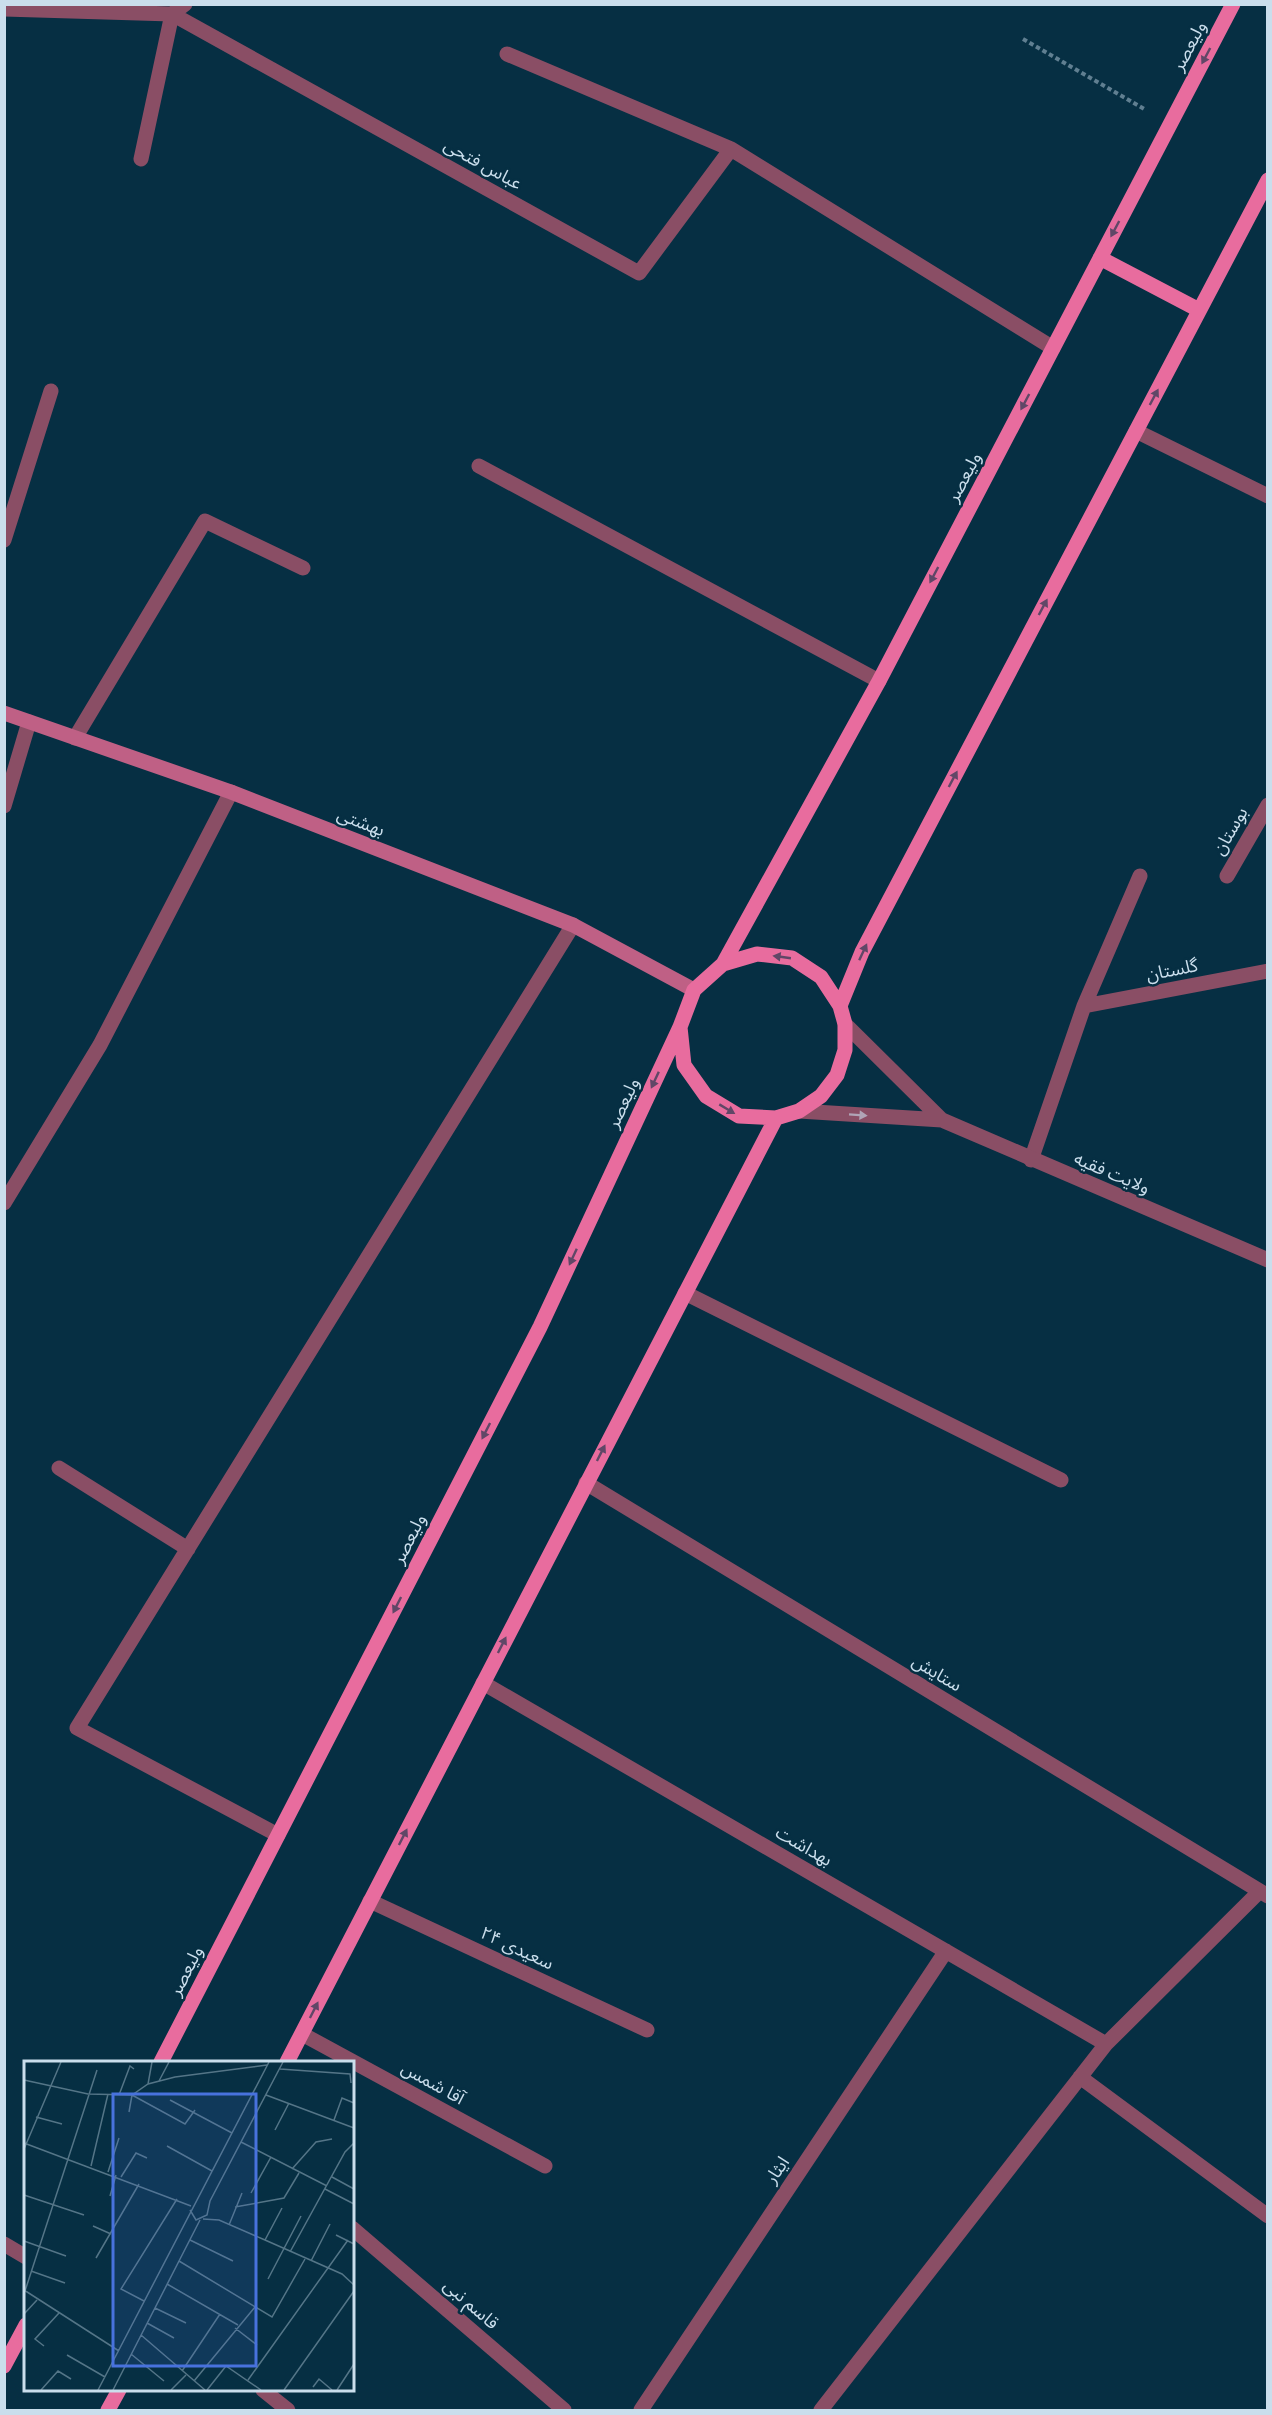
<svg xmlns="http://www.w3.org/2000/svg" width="1272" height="2415" viewBox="0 0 1272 2415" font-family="'IBM Plex Serif','Noto Sans Arabic',serif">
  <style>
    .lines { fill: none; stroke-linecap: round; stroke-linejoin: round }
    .path { stroke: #607f91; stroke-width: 4; stroke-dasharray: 4.5 3; stroke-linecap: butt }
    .minor { stroke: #8a4e65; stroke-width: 15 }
    .tertiary { stroke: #8a4e65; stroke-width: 15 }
    .secondary { stroke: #bf6085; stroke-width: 15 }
    .primary { stroke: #e86c9e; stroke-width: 15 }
    .oneway { fill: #604767 }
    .oneway2 { fill: #b0a4b6 }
    .labels { text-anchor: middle; stroke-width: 5; stroke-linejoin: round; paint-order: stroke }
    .street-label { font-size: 18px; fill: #cadeec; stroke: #062f43 }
    .inset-road { fill: none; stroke: #547587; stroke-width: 1.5 }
    .view { fill: #4872dd; fill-opacity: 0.15; stroke: #4872dd; stroke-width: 3 }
    .inset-edge { fill: none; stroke: #cadeec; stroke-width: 3 }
  </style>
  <rect width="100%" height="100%" fill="#062f43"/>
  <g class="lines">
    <path class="path" d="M1023,39L1146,110"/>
    <path class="minor" d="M4,9L172,14L185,4
      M507,54L731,149L1053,348
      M141,159L172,14L639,273L731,149
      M1136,431L1268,496
      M479,466L879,681
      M4,540L51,391
      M75,738L205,521L303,568
      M4,806L29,722
      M1227,876L1268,805
      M1084,1006L1268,971
      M1031,1160L1084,1006L1140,876
      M4,1203L100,1045L231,792
      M685,1293L1061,1480
      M59,1468L188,1549
      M586,1483L1268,1896
      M483,1683L1106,2044
      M278,1835L77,1728L573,925
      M370,1901L647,2030
      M302,2034L545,2166
      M1080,2077L1268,2216
      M352,2228L564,2410
      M4,2244L26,2257
      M263,2390L288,2410
      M641,2410L946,1951
      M821,2410L1106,2044L1260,1891"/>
    <path class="tertiary" d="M845,1024L942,1120
      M799,1111L942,1120L1268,1260"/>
    <path class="secondary" d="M4,713L231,792L573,925L694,990"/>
    <path class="primary" d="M1100,258L1199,310
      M723,964L879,681L1233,4
      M840,1006L862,952L1268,180
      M161,2062L540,1327L680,1027L694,990L723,964L757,954L792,958L821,977L840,1006L845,1024V1050L837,1075L821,1096L799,1111L776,1118L739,1116L706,1096L684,1065L680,1027
      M287,2062L776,1118
      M4,2366L26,2325
      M108,2410L119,2390"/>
  </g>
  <defs><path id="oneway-solid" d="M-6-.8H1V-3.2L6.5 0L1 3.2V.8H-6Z" transform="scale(1.5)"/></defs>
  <g class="oneway">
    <use href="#oneway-solid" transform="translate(1206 56) rotate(118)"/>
    <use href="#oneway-solid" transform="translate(1115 229) rotate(118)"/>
    <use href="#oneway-solid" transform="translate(1154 397) rotate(-62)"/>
    <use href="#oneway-solid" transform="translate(1025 402) rotate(118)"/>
    <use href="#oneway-solid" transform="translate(934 575) rotate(118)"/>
    <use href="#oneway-solid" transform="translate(1043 607) rotate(-62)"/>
    <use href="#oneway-solid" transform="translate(953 779) rotate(-62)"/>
    <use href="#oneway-solid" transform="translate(863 952) rotate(-65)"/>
    <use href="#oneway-solid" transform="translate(782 957) rotate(-172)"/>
    <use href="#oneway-solid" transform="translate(655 1080) rotate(115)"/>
    <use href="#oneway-solid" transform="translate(727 1109) rotate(31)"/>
    <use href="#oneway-solid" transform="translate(573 1257) rotate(115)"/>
    <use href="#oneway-solid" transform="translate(486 1431) rotate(117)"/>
    <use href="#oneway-solid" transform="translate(601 1453) rotate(-63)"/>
    <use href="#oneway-solid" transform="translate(397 1605) rotate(117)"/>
    <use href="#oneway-solid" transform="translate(502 1645) rotate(-63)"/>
    <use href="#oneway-solid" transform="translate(403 1837) rotate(-63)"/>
    <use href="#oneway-solid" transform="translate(314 2010) rotate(-63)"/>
  </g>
  <use class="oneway2" href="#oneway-solid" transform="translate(858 1115) rotate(4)"/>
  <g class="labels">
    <g class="street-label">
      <text transform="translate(1189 46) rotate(-62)" y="6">ولیعصر</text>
      <text transform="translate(483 164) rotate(29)" y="6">عباس فتحی</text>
      <text transform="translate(964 477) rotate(-62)" y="6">ولیعصر</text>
      <text transform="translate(361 822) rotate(21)" y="6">بهشتی</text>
      <text transform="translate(1230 831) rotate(-60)" y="6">بوستان</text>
      <text transform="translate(1172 970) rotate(-11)" y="6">گلستان</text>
      <text transform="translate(623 1103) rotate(-65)" y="6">ولیعصر</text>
      <text transform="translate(1112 1173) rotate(23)" y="6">ولایت فقیه</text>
      <text transform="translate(409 1539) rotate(-63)" y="6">ولیعصر</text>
      <text transform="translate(937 1673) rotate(31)" y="6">ستایش</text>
      <text transform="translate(804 1846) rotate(30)" y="6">بهداشت</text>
      <text transform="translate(517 1948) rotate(25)" y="6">۲۴ سعیدی</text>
      <text transform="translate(186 1971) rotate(-63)" y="6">ولیعصر</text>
      <text transform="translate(433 2083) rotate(29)" y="6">آقا شمس</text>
      <text transform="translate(777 2170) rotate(-56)" y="6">ایثار</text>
      <text transform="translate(471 2304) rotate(41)" y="6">قاسم نبی</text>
    </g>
  </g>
  <g transform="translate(24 2061)">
    <rect width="330" height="330" fill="#062f43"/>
    <path class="inset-road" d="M256,8L326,13L327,22M0,19L64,33L108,34L124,23L151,16L243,4M135,20L145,1M124,23L128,1M95,34L106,5L110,8M242,34L330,67M146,39L208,72M105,51L108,34L161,63L171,49M12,56L38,63M310,59L318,37L330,42M251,69L265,42M217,81L303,125M0,82L167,145M143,85L188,110M0,88L37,1M67,105L84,33M268,108L292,81L308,78M84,111L95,77M97,116L112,92L123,97M308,116L330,128M301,128L330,143M227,132L247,96M0,134L60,154M86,135L92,114M211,146L260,137L275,112M166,149L172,159L183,154L186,140L259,1M179,158L195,159L241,179L318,213L330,224M205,164L218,132M69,165L87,173M312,174L330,183M166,179L209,200M241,179L258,147M0,180L42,195M266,191L321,91L330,82M72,197L115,123M155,200L248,256L281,198M287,200L306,163M7,210L41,222M244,218L277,155M143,223L214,264M0,229L95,290M1,230L73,9M120,240L97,228L153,138M131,247L162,262M0,253L13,239M123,262L150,277M211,267L233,284M117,274L181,329M20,285L11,278L35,252M107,293L140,320M43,294L81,316M158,310L196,253M224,319L324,179M170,320L231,246M289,326L295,318L308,329M17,329L34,310L47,318M74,329L245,1M89,329L176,159M147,329L162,314M183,329L202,305L237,329M260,329L330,230M313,329L330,303"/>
    <path class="view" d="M89,33H232V305H89Z"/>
    <rect width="330" height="330" class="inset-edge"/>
  </g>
  <rect width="1272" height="2415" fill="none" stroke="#cadeec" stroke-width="12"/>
</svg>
